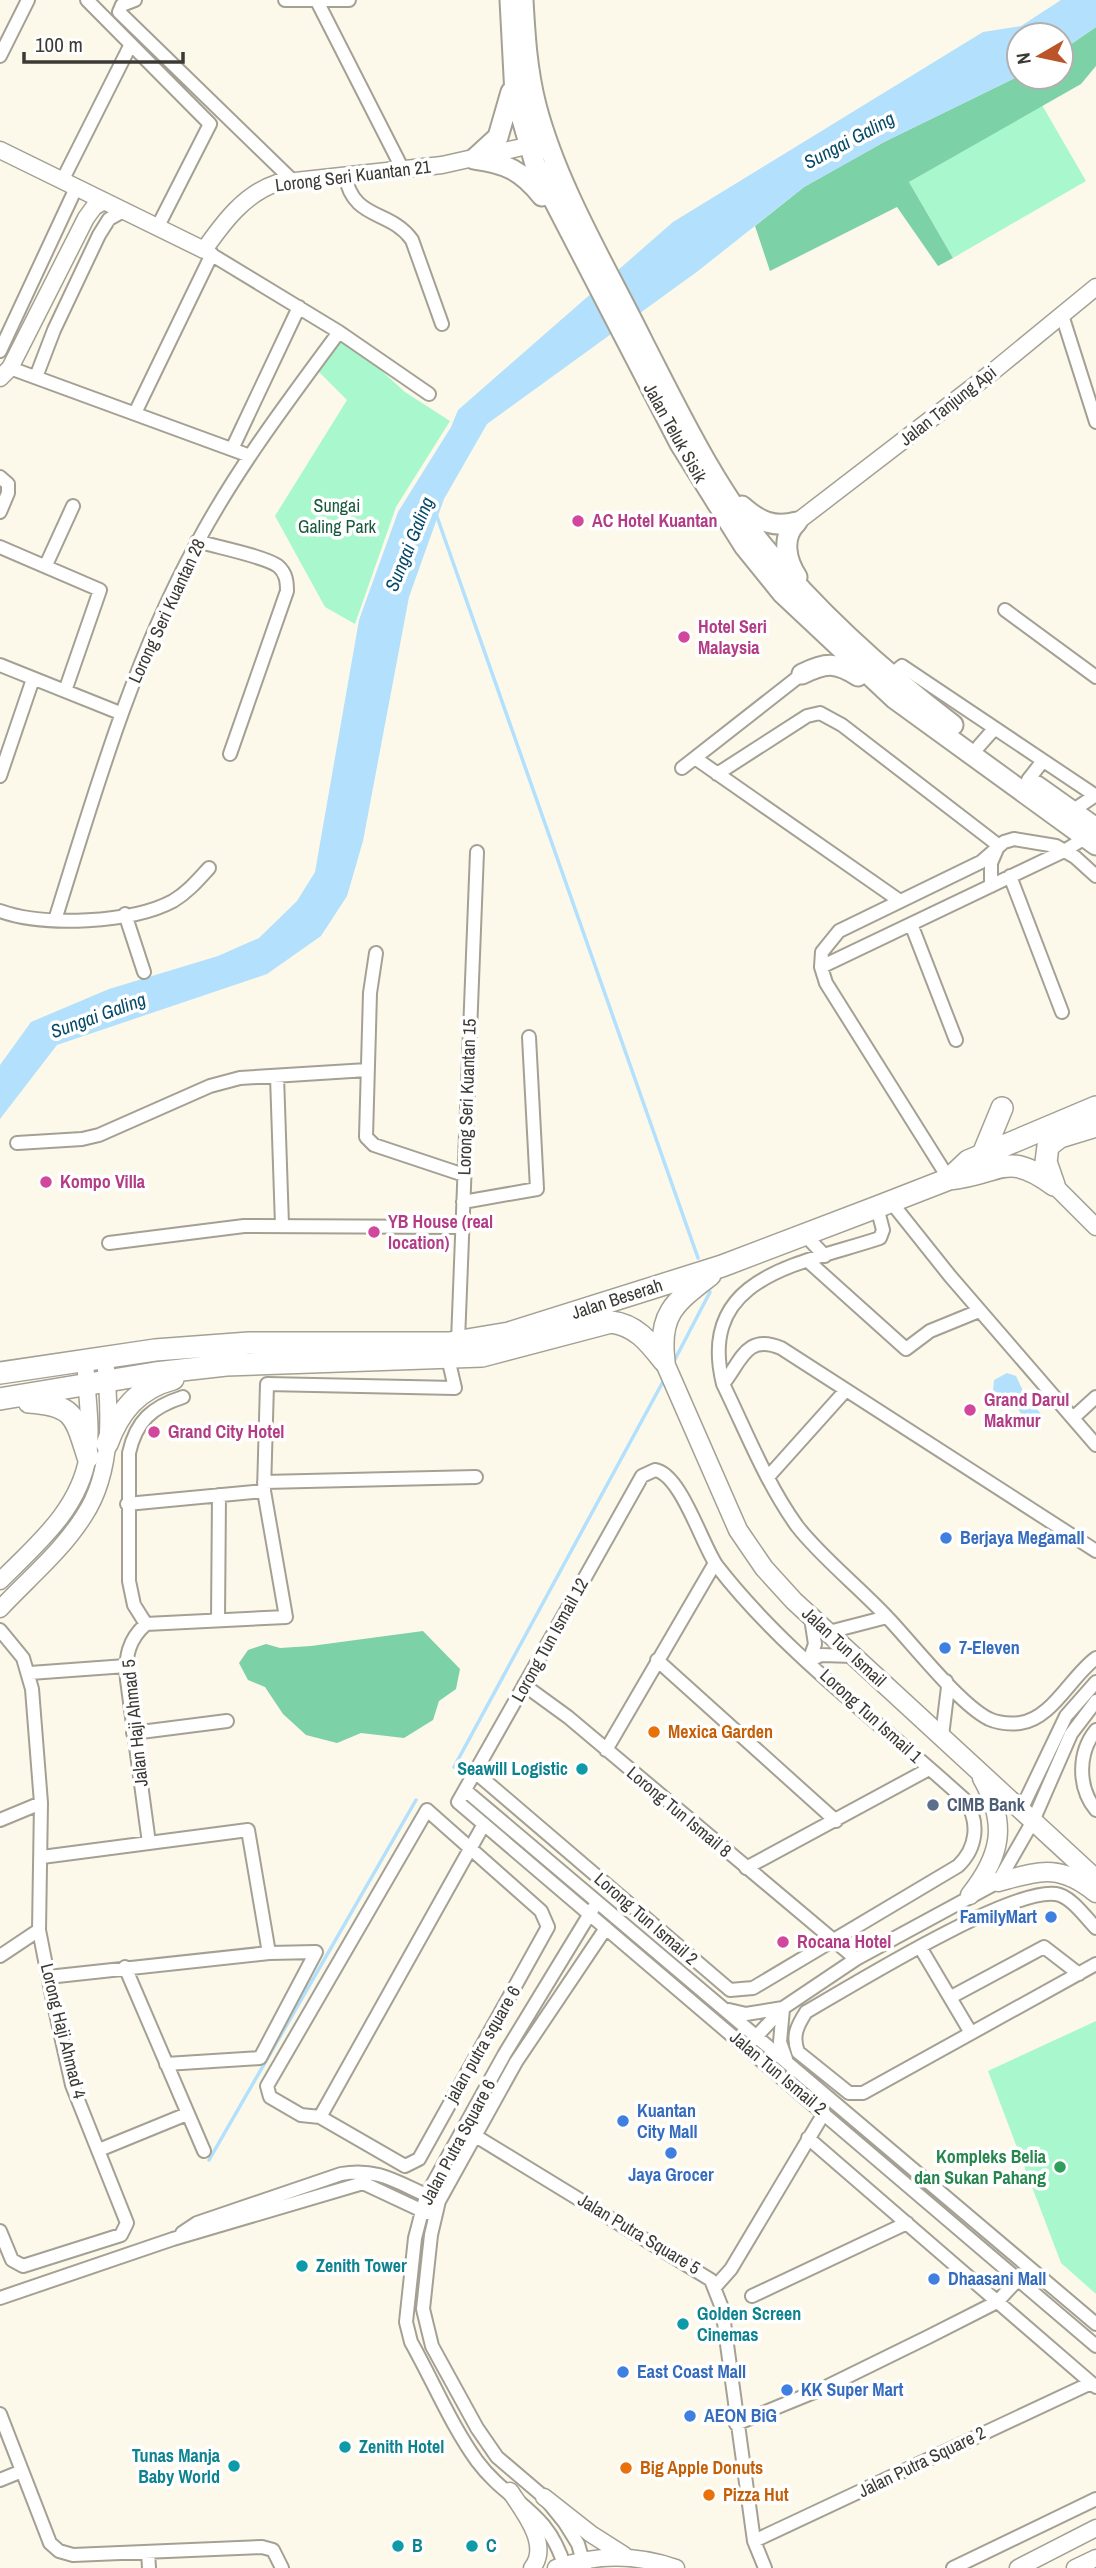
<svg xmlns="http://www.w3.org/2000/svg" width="1096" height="2568" viewBox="0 0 1096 2568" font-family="'Archivo Narrow',sans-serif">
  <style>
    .green { fill: #a9f7cd }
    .forest { fill: #7dd1a6 }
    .water { fill: #b2e0fd }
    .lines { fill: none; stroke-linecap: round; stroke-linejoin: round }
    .stream { stroke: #b2e0fd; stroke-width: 3.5 }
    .minor-casing { stroke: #a4a194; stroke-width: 16 }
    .tertiary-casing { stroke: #a4a194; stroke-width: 19 }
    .secondary-casing { stroke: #a4a194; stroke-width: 21 }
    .primary-casing { stroke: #a4a194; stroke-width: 23 }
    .trunk-casing { stroke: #a4a194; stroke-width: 24 }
    .minor { stroke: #fff; stroke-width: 12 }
    .tertiary { stroke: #fff; stroke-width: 16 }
    .secondary { stroke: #fff; stroke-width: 18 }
    .primary { stroke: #fff; stroke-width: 19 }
    .trunk { stroke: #fff; stroke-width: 21 }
    .hotel-dot { fill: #d1479c; stroke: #fff; stroke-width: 2.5 }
    .shop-dot { fill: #3f7fe0; stroke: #fff; stroke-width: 2.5 }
    .food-dot { fill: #e8710a; stroke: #fff; stroke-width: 2.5 }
    .culture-dot { fill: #0f9aa8; stroke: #fff; stroke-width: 2.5 }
    .service-dot { fill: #5c6f8a; stroke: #fff; stroke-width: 2.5 }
    .leisure-dot { fill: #2e9e5b; stroke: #fff; stroke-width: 2.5 }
    .labels { text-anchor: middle; stroke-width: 7; stroke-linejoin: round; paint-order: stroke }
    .street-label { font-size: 18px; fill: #3b3a34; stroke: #fff }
    .park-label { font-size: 18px; fill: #18583b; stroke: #fff }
    .hotel-label { font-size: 18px; font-weight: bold; fill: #b23c85; stroke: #fff; text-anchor: start }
    .shop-label { font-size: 18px; font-weight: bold; fill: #366cbe; stroke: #fff; text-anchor: start }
    .food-label { font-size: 18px; font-weight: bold; fill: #c56008; stroke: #fff; text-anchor: start }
    .culture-label { font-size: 18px; font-weight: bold; fill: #0d838f; stroke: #fff; text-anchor: start }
    .service-label { font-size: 18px; font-weight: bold; fill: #4e5e75; stroke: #fff; text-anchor: start }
    .leisure-label { font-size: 18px; font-weight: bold; fill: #27864d; stroke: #fff; text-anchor: end }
    .water-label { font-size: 19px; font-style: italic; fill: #054a69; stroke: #fff }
  </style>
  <rect width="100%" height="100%" fill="#fcf9ea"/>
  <path class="green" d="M1042,105L1086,181L953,258L909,182Z
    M341,334L405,392L450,421L396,507L355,624L325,607L275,516L347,400L317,370Z
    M1096,2021V2294L1061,2263L988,2071Z"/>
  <path class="forest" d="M1096,27V66L1081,84L909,182L953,258L938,266L897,207L770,271L755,226L804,187L884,142L1019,76L1061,77V51Z
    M423,1631L460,1669L456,1689L439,1701L433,1720L404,1738L361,1733L337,1743L306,1735L283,1714L265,1687L248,1680L239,1663L248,1650L266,1644L280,1648L311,1646Z"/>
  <path class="water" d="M1061,0H1096V27L1061,51V35H1019V76L884,142L804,187L698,271L487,424L444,499L409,597L363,841L347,896L321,936L267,974L57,1045L0,1119V1065L31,1022L109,989L218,956L259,938L297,901L315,872L359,620L398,512L451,427L458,410L673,222L983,32L1021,26Z
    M1007,1373L1016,1376L1023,1391L1033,1396L1035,1407L1042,1415L1039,1422L1032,1423L1028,1416H1022L1012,1396H1000L993,1391L994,1380Z"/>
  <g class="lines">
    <path class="stream" d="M436,514L698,1258
      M672,1365L710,1292
      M454,1767L665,1378
      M209,2160L416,1800"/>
    <g class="minor-casing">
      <path id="minor" d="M87,0L210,124L158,226
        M135,0L122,5L119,12L293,181
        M285,0H349
        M317,1L403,170
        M0,56L28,0
        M345,175C353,221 390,209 412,240L442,324
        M62,181L131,44
        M204,250L339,332L429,394
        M1062,315L1096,422
        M0,351L76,188
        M10,368L250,456
        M36,377L54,330L99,235L109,219L125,210
        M135,413L212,254
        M232,449L299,307
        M0,477L8,484V493L0,512
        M197,541C216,547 264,556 278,566C286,573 287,581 287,591L230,754
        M0,547L100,590L65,691
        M46,565L73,506
        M1005,610L1096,677
        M0,665L120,713
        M891,675L902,666L1096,796
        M979,746L994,729
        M695,758L900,901
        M682,768L802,674
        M717,774L807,716L820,713L842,725L998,845
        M0,776L33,679
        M1028,780L1042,762
        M1072,811L1096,795
        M1010,876L1062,1012
        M991,886V863L997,849
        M0,911C44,927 132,923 173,901C188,892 198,880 209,868
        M125,914L144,972
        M55,920C95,792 132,662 197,543C237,468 289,400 339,332
        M911,924L956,1040
        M376,953L370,993L366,1137L374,1145L464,1175
        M821,967L1064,851L1085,838
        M277,1076L282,1225
        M17,1143L82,1139L99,1135L210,1086L240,1078L367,1070
        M949,1179L826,983L821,967L822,952L839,931L981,862L1004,842L1014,839L1056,846L1075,857L1096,876
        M463,1202L537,1189L529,1037
        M891,1202L950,1276L1096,1445
        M804,1234L825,1256
        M109,1243L244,1226L462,1227
        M808,1261L906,1349L930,1331L979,1311
        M458,1341L477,852
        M723,1384C696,1275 802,1264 880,1238L883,1230L877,1207
        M1073,1418L1096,1397
        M768,1477L846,1390
        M264,1482L476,1477
        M127,1504L264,1491
        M1096,1551L781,1348C746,1333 741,1362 723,1384C746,1431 766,1483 797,1526C820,1556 860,1588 887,1617C912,1643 959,1704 989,1719C998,1723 1010,1724 1020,1723C1052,1719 1071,1676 1096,1658
        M218,1620L219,1495
        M146,1624L134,1605L129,1581V1453C136,1421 152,1407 183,1397
        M0,1630L23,1658L32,1689L41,1803L39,1930L51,1991L72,2085L127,2223L121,2235L23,2266L12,2260L0,2231
        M829,1632L887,1617
        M657,1660L836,1821
        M809,1661L821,1655L854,1656
        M809,1661L815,1644L811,1618
        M30,1673L126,1666
        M524,1685L568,1717L856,1959
        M1096,1730C1078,1752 1077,1787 1096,1810
        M133,1733L227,1721
        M942,1736L948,1687L946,1681
        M606,1750L715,1563
        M475,1772L730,1990L753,1988L958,1866C977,1848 980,1822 965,1800C882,1724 786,1655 717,1566C702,1545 681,1474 655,1470L642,1476C581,1585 520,1693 458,1802L459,1803L1096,2346
        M465,1790L1096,2324
        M427,1810L541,1911L548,1927L419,2159L405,2166L320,2117L301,2115L270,2097L267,2086Z
        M1021,1810L1066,1716L1096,1682
        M0,1820L41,1803
        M149,1843L127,1680C125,1657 128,1640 146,1624L286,1617L264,1491L267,1384L455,1388L448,1358
        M42,1857L248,1830L269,1953
        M746,1868L929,1769
        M1096,1928C1086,1918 1071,1896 1056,1894C1011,1887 851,1986 806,2012C797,2026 792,2036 798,2052L849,2093H863L1096,1964
        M920,1947L971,2033
        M0,1956L39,1930
        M125,1967L204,2151
        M48,1977L269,1953L316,1952L260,2058L166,2064
        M951,1997L1044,1947L1079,1974
        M783,2009L780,2042L786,2059
        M729,2010L746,2014L783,2008
        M753,2040L783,2008L856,1959L998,1882L1033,1821L1071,1734L1096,1701
        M320,2117L484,1824
        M469,2132L711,2280L722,2308L754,2541L765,2568
        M808,2138L1096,2387
        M99,2150L187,2114
        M182,2233L197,2223L341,2174C379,2167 399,2184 433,2198
        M715,2287L731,2269L824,2113
        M752,2296L907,2223
        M0,2298L173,2239L363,2183L427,2213
        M0,2414L50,2543L59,2551L73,2555L262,2547L273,2550L282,2568
        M736,2424L824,2388L928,2337L997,2302L1022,2275
        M0,2480L22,2471
        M754,2541L1091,2383
        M148,2552L149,2568
        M565,2568C548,2508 509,2504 477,2461C451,2425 433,2381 411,2342L406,2322L415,2238L426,2196L504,2055L594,1907
        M585,2568L578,2544L565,2523L544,2497L497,2457L477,2428L432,2346L423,2309L431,2235L439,2201L516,2062L606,1928
        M953,2568L1096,2499"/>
    </g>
    <g class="tertiary-casing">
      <path id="tertiary" d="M0,150L204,250C223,223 244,194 277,183L442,165L527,146
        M0,378L10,368L86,218L94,207L104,201
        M797,522L996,369L1096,287
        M1054,1185L1096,1227
        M0,1581C36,1545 80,1509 88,1455C92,1428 87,1400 86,1373
        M0,1609C28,1579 62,1551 84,1516C114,1471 110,1409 105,1358
        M510,2491C523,2511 551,2545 532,2568
        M544,2497L591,2534L624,2555
        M556,2568C596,2554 636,2554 676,2568
        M1018,2568L1096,2528
        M1075,2568L1096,2558"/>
    </g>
    <g class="secondary-casing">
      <path id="secondary" d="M664,1361L738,1530L764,1568L794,1601L1096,1879
        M998,1882C1040,1871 1059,1863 1096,1893
        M970,1895C1001,1856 1008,1824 982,1778"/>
    </g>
    <g class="primary-casing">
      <path id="primary" d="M510,0L515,95L535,164L680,444L744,546L782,593L895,699L1096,845
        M523,0C525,36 527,70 536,105C557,186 606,267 643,342C679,412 714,486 764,547C819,614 885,673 953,725
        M474,159C506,163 522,171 542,196
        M474,159L498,137L511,92
        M742,506C760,522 774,528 797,522
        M797,577C786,560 781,537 797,522
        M802,674C826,662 836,662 858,676
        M1037,786L1096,828"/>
    </g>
    <g class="trunk-casing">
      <path id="trunk" d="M983,1154L1002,1108
        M949,1179C1001,1174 1005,1149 1054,1185
        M1054,1185L1046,1162L1048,1146L1060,1137L1096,1126
        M664,1361C658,1314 675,1302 710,1275
        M0,1373L155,1350L249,1343H449L509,1333L722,1266L877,1207L949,1179L968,1161L1096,1107
        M0,1399L155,1373L226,1365L482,1356L611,1322C636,1325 649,1342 664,1361
        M29,1402C75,1405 75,1417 88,1457
        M107,1444C119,1411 138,1388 173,1379"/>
    </g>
    <use href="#minor" class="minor"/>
    <use href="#tertiary" class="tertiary"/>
    <use href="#secondary" class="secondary"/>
    <use href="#primary" class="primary"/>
    <use href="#trunk" class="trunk"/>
  </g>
  <g class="hotel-dot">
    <circle cx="578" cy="521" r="7"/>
    <circle cx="684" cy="637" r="7"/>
    <circle cx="46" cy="1182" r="7"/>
    <circle cx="374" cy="1232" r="7"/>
    <circle cx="970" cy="1410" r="7"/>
    <circle cx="154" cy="1432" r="7"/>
    <circle cx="783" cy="1942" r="7"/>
  </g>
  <g class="shop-dot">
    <circle cx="946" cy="1538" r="7"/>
    <circle cx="945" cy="1648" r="7"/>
    <circle cx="1051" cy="1917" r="7"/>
    <circle cx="623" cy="2121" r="7"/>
    <circle cx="671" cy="2153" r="7"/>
    <circle cx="934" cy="2279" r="7"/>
    <circle cx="623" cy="2372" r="7"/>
    <circle cx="787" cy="2390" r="7"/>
    <circle cx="690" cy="2416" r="7"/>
  </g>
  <g class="food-dot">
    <circle cx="654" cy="1732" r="7"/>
    <circle cx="626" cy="2468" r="7"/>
    <circle cx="709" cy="2495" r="7"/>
  </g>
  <g class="culture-dot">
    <circle cx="582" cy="1769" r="7"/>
    <circle cx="302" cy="2266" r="7"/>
    <circle cx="683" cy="2324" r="7"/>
    <circle cx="345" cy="2447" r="7"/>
    <circle cx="234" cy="2466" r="7"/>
    <circle cx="398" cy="2546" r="7"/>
    <circle cx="472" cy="2546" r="7"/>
  </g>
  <circle class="service-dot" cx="933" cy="1805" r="7"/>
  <circle class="leisure-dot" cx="1060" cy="2167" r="7"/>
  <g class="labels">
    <g class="street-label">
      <text transform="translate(353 176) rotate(-7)" y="6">Lorong Seri Kuantan 21</text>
      <text transform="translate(948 406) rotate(-38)" y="6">Jalan Tanjung Api</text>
      <text transform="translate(675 433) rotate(61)" y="6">Jalan Teluk Sisik</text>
      <text transform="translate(167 611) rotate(-65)" y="6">Lorong Seri Kuantan 28</text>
      <text transform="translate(467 1097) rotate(-88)" y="6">Lorong Seri Kuantan 15</text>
      <text transform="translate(617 1299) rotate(-18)" y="6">Jalan Beserah</text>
      <text transform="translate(550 1640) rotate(-61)" y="6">Lorong Tun Ismail 12</text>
      <text transform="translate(844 1647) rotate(43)" y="6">Jalan Tun Ismail</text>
      <text transform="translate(871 1716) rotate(42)" y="6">Lorong Tun Ismail 1</text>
      <text transform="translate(135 1723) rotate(-96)" y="6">Jalan Haji Ahmad 5</text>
      <text transform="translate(679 1812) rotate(40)" y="6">Lorong Tun Ismail 8</text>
      <text transform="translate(646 1919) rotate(41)" y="6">Lorong Tun Ismail 2</text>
      <text transform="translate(63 2031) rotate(76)" y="6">Lorong Haji Ahmad 4</text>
      <text transform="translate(483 2044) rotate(-60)" y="6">jalan putra square 6</text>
      <text transform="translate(778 2073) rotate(40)" y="6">Jalan Tun Ismail 2</text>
      <text transform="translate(458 2142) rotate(-62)" y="6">Jalan Putra Square 6</text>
      <text transform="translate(639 2234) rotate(31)" y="6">Jalan Putra Square 5</text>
      <text transform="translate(922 2462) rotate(-26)" y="6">Jalan Putra Square 2</text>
    </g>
    <g class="park-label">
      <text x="337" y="512">Sungai<tspan x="337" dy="21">Galing Park</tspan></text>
    </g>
    <g class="hotel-label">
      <text x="592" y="527">AC Hotel Kuantan</text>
      <text x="698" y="633">Hotel Seri<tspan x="698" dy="21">Malaysia</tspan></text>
      <text x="60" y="1188">Kompo Villa</text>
      <text x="388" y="1228">YB House (real<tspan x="388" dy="21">location)</tspan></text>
      <text x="984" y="1406">Grand Darul<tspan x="984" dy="21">Makmur</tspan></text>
      <text x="168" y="1438">Grand City Hotel</text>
      <text x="797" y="1948">Rocana Hotel</text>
    </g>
    <g class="shop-label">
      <text x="960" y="1544">Berjaya Megamall</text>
      <text x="959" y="1654">7-Eleven</text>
      <text x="1037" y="1923" text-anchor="end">FamilyMart</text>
      <text x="637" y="2117">Kuantan<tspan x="637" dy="21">City Mall</tspan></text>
      <text x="671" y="2181" text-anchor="middle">Jaya Grocer</text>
      <text x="948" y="2285">Dhaasani Mall</text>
      <text x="637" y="2378">East Coast Mall</text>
      <text x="801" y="2396">KK Super Mart</text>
      <text x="704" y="2422">AEON BiG</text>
    </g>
    <g class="food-label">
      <text x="668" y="1738">Mexica Garden</text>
      <text x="640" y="2474">Big Apple Donuts</text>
      <text x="723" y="2501">Pizza Hut</text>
    </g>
    <g class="culture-label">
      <text x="568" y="1775" text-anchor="end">Seawill Logistic</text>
      <text x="316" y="2272">Zenith Tower</text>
      <text x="697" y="2320">Golden Screen<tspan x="697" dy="21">Cinemas</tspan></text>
      <text x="359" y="2453">Zenith Hotel</text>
      <text x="220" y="2462" text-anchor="end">Tunas Manja<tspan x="220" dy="21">Baby World</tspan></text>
      <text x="412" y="2552">B</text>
      <text x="486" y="2552">C</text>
    </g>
    <g class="service-label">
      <text x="947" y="1811">CIMB Bank</text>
    </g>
    <g class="leisure-label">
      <text x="1046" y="2163">Kompleks Belia<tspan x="1046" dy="21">dan Sukan Pahang</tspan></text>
    </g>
    <g class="water-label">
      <text transform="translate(849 140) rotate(-28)" y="7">Sungai Galing</text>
      <text transform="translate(409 544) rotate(-68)" y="7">Sungai Galing</text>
      <text transform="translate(98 1015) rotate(-20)" y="7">Sungai Galing</text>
    </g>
  </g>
  <g transform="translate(1040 56) rotate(261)"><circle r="33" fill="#ffffff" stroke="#b1b0ae" stroke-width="2"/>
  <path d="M0-5L12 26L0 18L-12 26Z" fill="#bb5529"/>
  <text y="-10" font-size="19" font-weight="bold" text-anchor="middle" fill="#3b3a34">N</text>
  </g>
  <path d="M24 52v10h159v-10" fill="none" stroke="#3b3a34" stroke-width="3.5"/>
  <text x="35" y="52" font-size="21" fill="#3b3a34" stroke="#ffffff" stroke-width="5" paint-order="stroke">100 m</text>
</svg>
